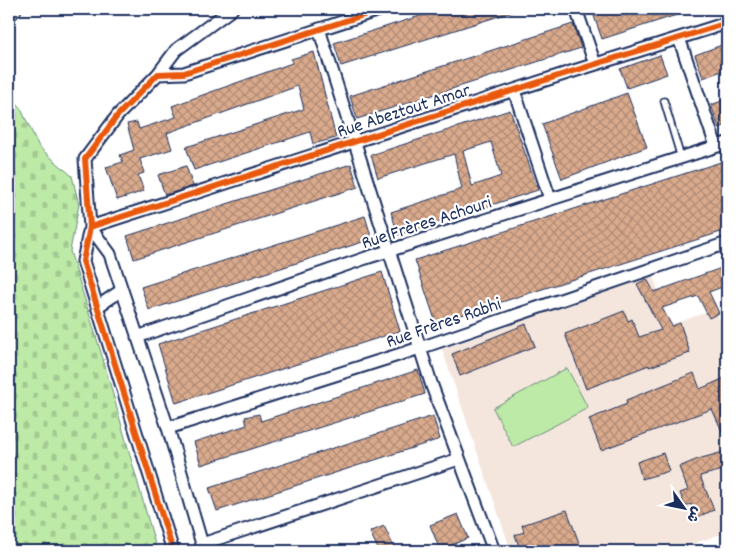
<svg xmlns="http://www.w3.org/2000/svg" width="736" height="560" viewBox="0 0 736 560" font-family="Dekko,'Playpen Sans Arabic',sans-serif">
  <style>
    .built { fill: #f4e6dc }
    .cemetery { fill: url(#cemetery-stones); stroke: #6c8c82 }
    .pitch { fill: #beeaa7; stroke: #6c8c82 }
    .building { fill: url(#building-cross-hatch); stroke: #1b2f5e; fill-rule: evenodd }
    .lines { fill: none; stroke-linecap: round; stroke-linejoin: round }
    .lane-casing { stroke: #1b2f5e; stroke-width: 9 }
    .street-casing { stroke: #1b2f5e; stroke-width: 15 }
    .primary-casing { stroke: #1b2f5e; stroke-width: 21 }
    .lane { stroke: #fff; stroke-width: 5.5 }
    .street { stroke: #fff; stroke-width: 11 }
    .primary { stroke: #fff; stroke-width: 18 }
    .cycleway-casing { stroke: #fff; stroke-width: 9 }
    .cycleway { stroke: #e8590c; stroke-width: 6 }
    .labels { text-anchor: middle; stroke-width: 4.5; stroke-linejoin: round; paint-order: stroke }
    .street-label { font-size: 19px; fill: #1b2f5e; stroke: #fff }
  </style>
  <defs>
    <pattern id="cemetery-stones" width="16" height="16" patternUnits="userSpaceOnUse" patternTransform="scale(1.25)"><rect width="16" height="16" fill="#beeaa7"/><path d="M2 7V4a2 2 0 0 1 4 0v3zM10 15v-3a2 2 0 0 1 4 0v3z" fill="#a3c992"/></pattern>
    <pattern id="building-cross-hatch" width="8" height="8" patternUnits="userSpaceOnUse" patternTransform="scale(1.25)"><rect width="8" height="8" fill="#daaa8c"/><path d="M0 0l8 8M0 8l8-8" fill="none" stroke="#b08b76"/></pattern>
  </defs>
  <rect width="100%" height="100%" fill="#fff"/>
  <filter id="ink" filterUnits="userSpaceOnUse"><feTurbulence type="fractalNoise" baseFrequency=".02" numOctaves="2"/><feDisplacementMap in="SourceGraphic" scale="10" xChannelSelector="R" yChannelSelector="G"/><feConvolveMatrix kernelMatrix="1 2 1 2 8 2 1 2 1" color-interpolation-filters="sRGB"/></filter>
  <g filter="url(#ink)">
    <path class="built" d="M653,276L670,325L716,309L727,341V532L672,551H511L442,349Z"/>
    <path class="cemetery" d="M9,93L21,109L39,147L72,176L79,205L70,251L103,359L157,551H9Z"/>
    <path class="pitch" d="M567,368L588,408L513,447L493,408Z"/>
    <path class="building" d="M442,9H514L515,11L341,66L334,43Z
      M617,9H689V11L602,39L594,16Z
      M573,24L581,48L357,119L350,96Z
      M727,43V69L703,78L695,55Z
      M314,52L336,138L313,144L310,132L194,170L186,147L304,109L298,86L167,133L172,149L140,159L144,173L138,175L144,191L117,200L106,167L123,162L120,155L134,150L127,124L137,122L139,129L176,117L172,106L292,63L291,59Z
      M660,55L667,74L627,88L620,69Z
      M627,93L647,147L562,179L542,124Z
      M727,99V125L719,128L711,105Z
      M510,110L538,190L398,235L391,212L462,189L454,154L378,178L371,155ZM491,142L501,176L472,186L463,151Z
      M727,160V230L436,323L415,260Z
      M351,164L358,187L134,259L127,236Z
      M186,166L193,186L165,195L158,175Z
      M365,216L372,239L149,310L141,287Z
      M727,266V285L709,292L719,313L709,318L698,296L662,308L672,326L680,323L690,353L649,367V365L586,389L565,334L624,311L628,321L632,319L639,337L661,330L637,284L647,279L654,292Z
      M382,272L400,331L176,403L158,344Z
      M526,324L535,346L460,376L452,354Z
      M418,370L425,394L201,465L194,442L247,425L245,417L259,414L261,421Z
      M694,373L700,389L727,377V442L712,409L601,450L589,419L627,404L626,400Z
      M433,416L440,439L217,511L209,488Z
      M727,451V469L700,476L714,510L697,517L691,504L685,506L680,493L688,490L679,467L698,459Z
      M663,453L669,471L642,479L637,462Z
      M567,510L582,551H526L524,548L520,549L515,535L524,532L522,525Z
      M458,514L468,538L440,550L430,525Z
      M384,526L396,551H379L370,532Z"/>
    <g class="lines">
      <g class="lane-casing">
        <path id="lane" d="M664,101L681,158"/>
      </g>
      <g class="street-casing">
        <path id="street" d="M576,9L595,64
          M319,29L432,386L494,551
          M679,38L716,146
          M158,74L176,50L232,9
          M514,90L550,199
          M90,227L561,75L727,23
          M90,227L110,254L168,428L204,551
          M97,307L122,290
          M137,337L366,258L727,143
          M168,428L420,348L727,243
          M202,544L459,459
          M173,551L83,261L90,227L85,159L118,115L158,74L184,73L382,9
          M725,551H727"/>
      </g>
      <g class="primary-casing">
        <path id="primary" d="M9,11L12,9"/>
      </g>
      <use href="#lane" class="lane"/>
      <use href="#street" class="street"/>
      <use href="#primary" class="primary"/>
      <g class="cycleway-casing">
        <path id="cycleway" d="M90,227L561,75L727,23
          M173,551L83,261L90,227L85,159L118,115L158,74L184,73L382,9"/>
      </g>
      <use href="#cycleway" class="cycleway"/>
    </g>
  </g>
  <g class="labels">
    <g class="street-label">
      <text transform="translate(403 109) rotate(-18)" y="7">Rue Abeztout Amar</text>
      <text transform="translate(426 221) rotate(-18)" y="7">Rue Frères Achouri</text>
      <text transform="translate(443 321) rotate(-19)" y="7">Rue Frères Rabhi</text>
    </g>
  </g>
  <rect width="736" height="560" fill="none" stroke="#fff" stroke-width="30"/>
  <rect x="15" y="15" width="706" height="530" fill="none" stroke="#1b2f5e" stroke-width="2" filter="url(#ink)"/>
  <g transform="translate(684 508) rotate(123)" stroke="#ffffff" stroke-width="4" paint-order="stroke">
  <path d="M0-4L9 19L0 12L-9 19Z" fill="#1b2f5e"/>
  <text y="-8" font-size="14" font-weight="bold" text-anchor="middle" fill="#1b2f5e">ش</text>
  </g>
</svg>
